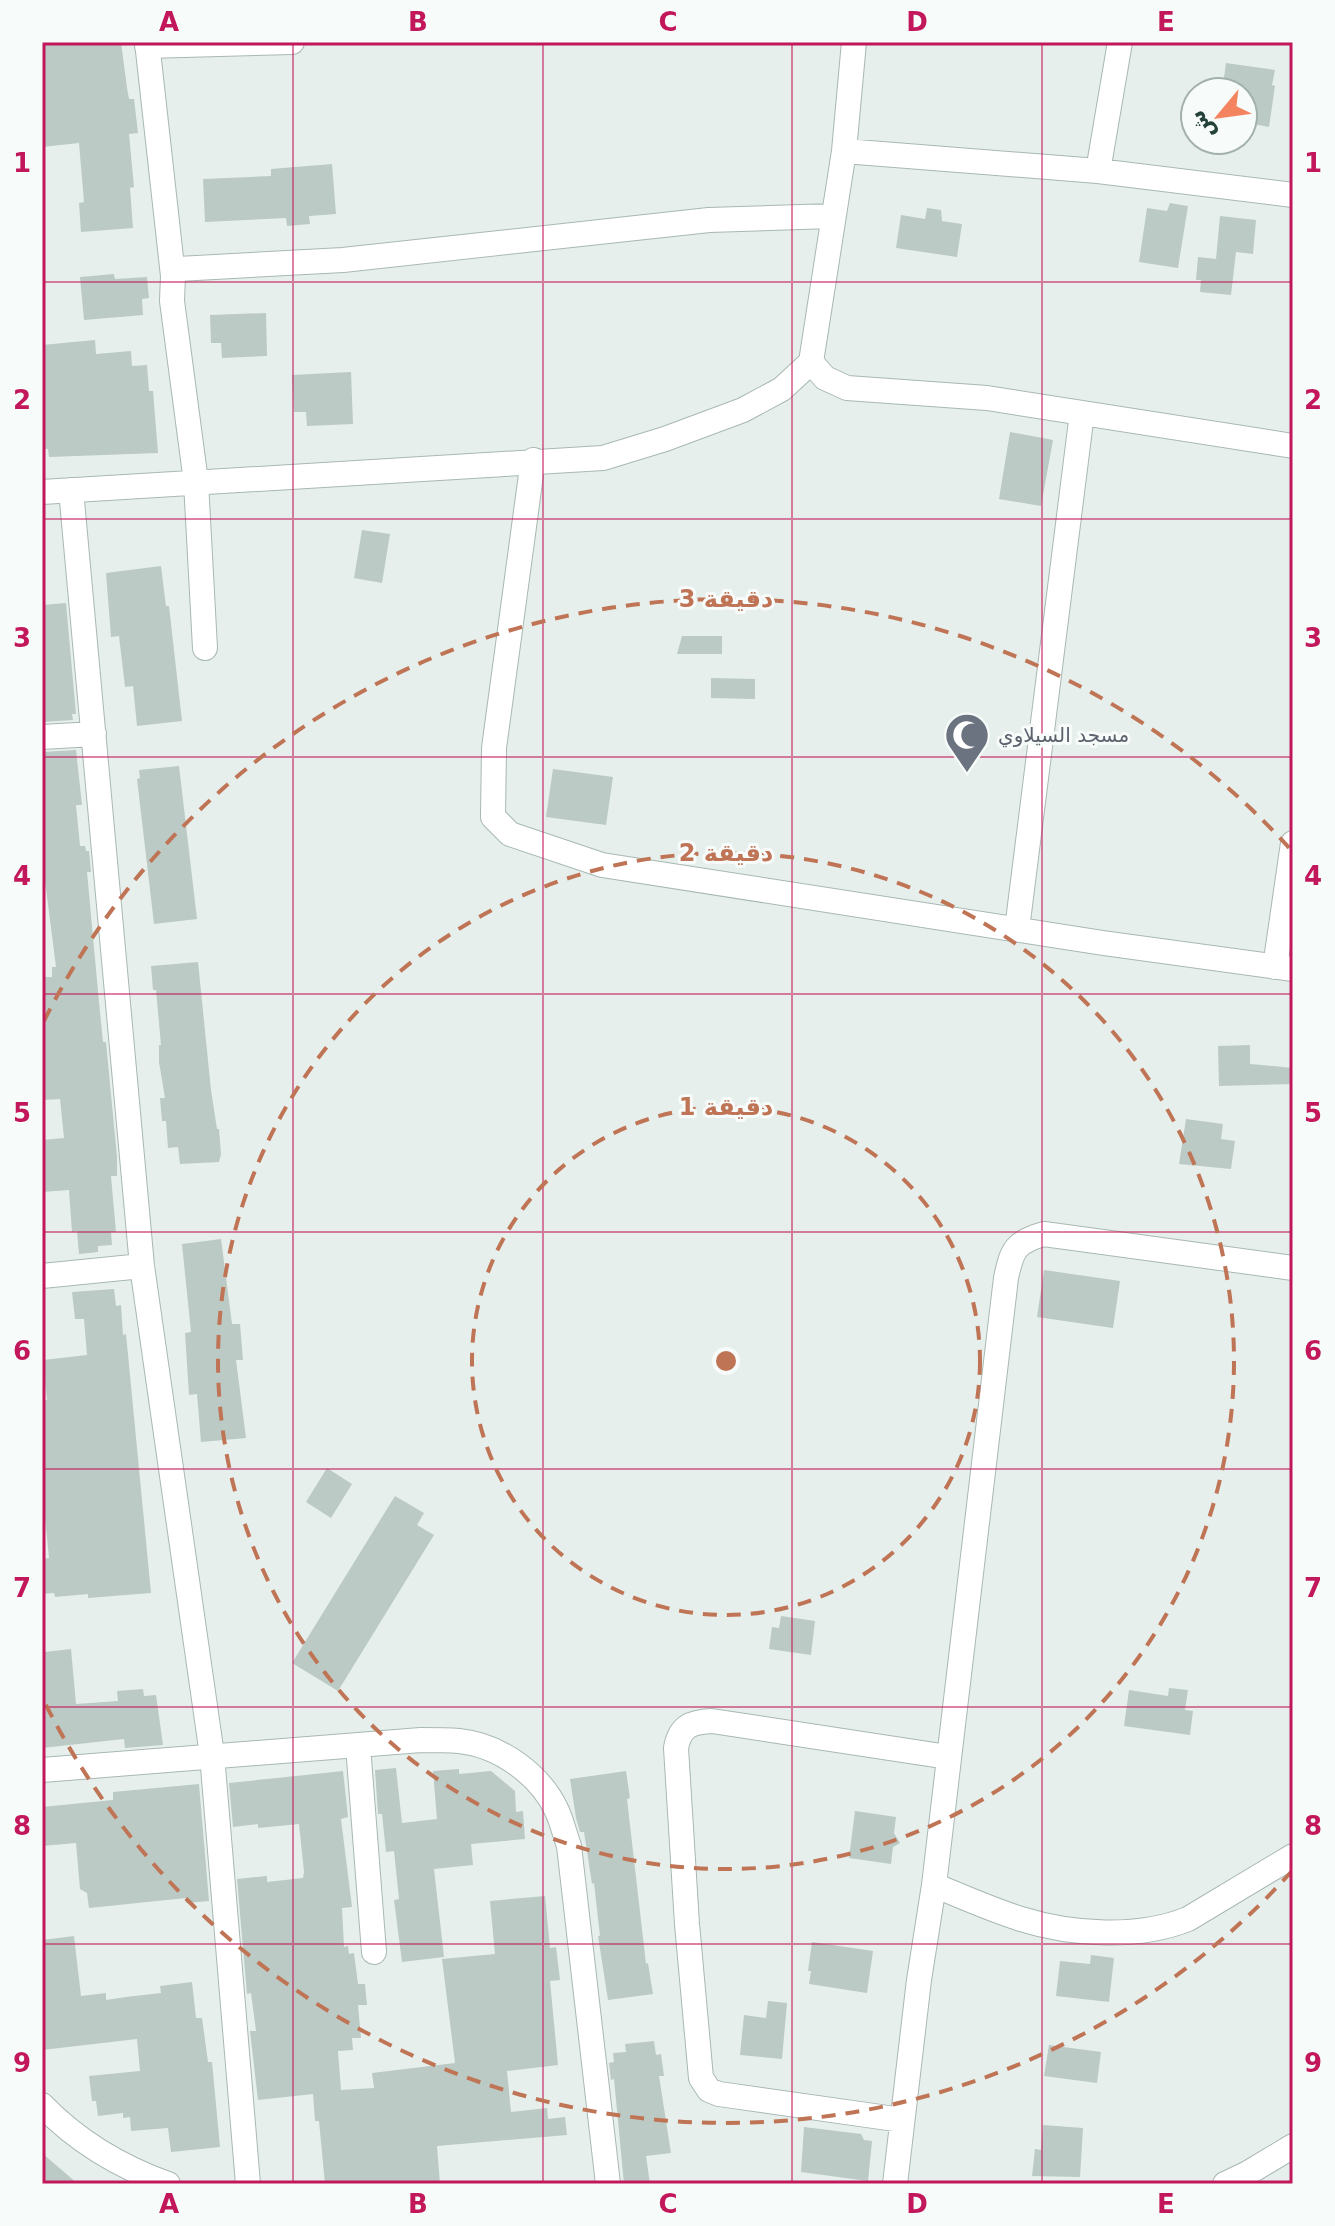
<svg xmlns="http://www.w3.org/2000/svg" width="1335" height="2226" viewBox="0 0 1335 2226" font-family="'DejaVu Sans','Noto Naskh Arabic',sans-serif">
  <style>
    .building { fill: #bbcac4 }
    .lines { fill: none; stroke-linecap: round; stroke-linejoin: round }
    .minor-casing { stroke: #a8b8b2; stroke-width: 26 }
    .minor { stroke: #fff; stroke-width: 24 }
    .grid { fill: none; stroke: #c2185b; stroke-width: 2; stroke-opacity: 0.55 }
    .ring { fill: none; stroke: #c07456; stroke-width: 4; stroke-dasharray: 14 10 }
    .labels { text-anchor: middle; stroke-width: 6; stroke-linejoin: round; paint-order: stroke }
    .worship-label { font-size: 20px; fill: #5b616d; stroke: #f7fbf9; text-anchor: start }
    .centre { fill: #c07456; stroke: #f7fbf9; stroke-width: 4 }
    .ring-label { font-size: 24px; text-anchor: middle; font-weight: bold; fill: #c07456; stroke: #f7fbf9; stroke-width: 6; stroke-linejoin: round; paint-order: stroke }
    .neatline { fill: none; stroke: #c2185b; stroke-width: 3 }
    .grid-label { font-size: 26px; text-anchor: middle; font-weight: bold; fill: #c2185b }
  </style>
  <rect width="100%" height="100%" fill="#e6efeb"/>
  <path class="building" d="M42,42H121L127,88L129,99H134L138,133L129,134L134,187L130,188L133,228L81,232L79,203L84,202L79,143L42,147Z
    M1226,63L1275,70L1272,85L1275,86L1269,127L1243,122V92H1222Z
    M332,164L336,214L309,216L310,224L287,226L286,218L205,222L203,179L271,176V169Z
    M1170,203L1188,206L1178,268L1139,262L1147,208L1167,211Z
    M927,208L941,210L942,221L962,224L957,257L896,248L901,215L925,219Z
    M1220,216L1256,220L1253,254L1236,252L1231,295L1200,292L1201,280H1196L1198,257L1216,259Z
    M114,274L115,279L147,277L149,298L142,299L143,315L84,320L80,277Z
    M266,313L267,356L222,358L221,343H211L210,315Z
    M95,340L96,354L131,351L132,366L147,365L149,391H153L158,453L49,457L48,449H42V345Z
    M351,372L353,424L307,426L306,412H294L292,375Z
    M1010,432L1053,440L1041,506L999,499Z
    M362,530L390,534L382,583L354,578Z
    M161,566L166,606H169L182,721L137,726L133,686L125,687L119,636L111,637L106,573Z
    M66,603L76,714H72L73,720L42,722V605Z
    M682,636H722V654H677Z
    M711,678L755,679V699L711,698Z
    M76,750L82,805H76L80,846H85L86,851H89L91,872H87L99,1002L103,1042H106L117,1157V1176H111L116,1232H111L112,1245L98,1246V1252L79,1254L77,1231L72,1232L69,1190L42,1192V1140L64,1138L60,1099L42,1100V977H52V967H56L42,857V752Z
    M179,766L197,919L154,924L137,779L140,778L139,770Z
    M553,769L613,777L606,825L546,817Z
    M198,962L211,1090L217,1129H219L221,1154L219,1162L180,1164L178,1147L168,1148L166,1121H162L160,1098H165L159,1062V1045H161L156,990H153L151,966Z
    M1250,1045V1064L1293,1068V1084L1219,1086L1218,1046Z
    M1186,1119L1223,1124L1221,1139L1235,1141L1231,1169L1179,1164Z
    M221,1239L232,1324H240L243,1360H236L246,1438L201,1442L197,1394L189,1395L185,1333L191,1332L182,1244Z
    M1044,1270L1120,1281L1113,1328L1037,1317Z
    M114,1289L116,1306L121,1305L123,1335L126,1334L151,1593L88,1598V1594L55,1597L54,1593L42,1594V1559L49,1558L44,1507L42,1508V1420H45L44,1400H47L43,1360L87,1355L84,1319H75L72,1292Z
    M327,1468L352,1484L331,1518L306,1502Z
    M395,1496L424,1513L417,1525L434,1535L338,1691L292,1663Z
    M781,1616L815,1621L811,1655L769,1649L772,1627L779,1628Z
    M71,1649L76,1704L118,1701L117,1691L143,1689L144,1696L156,1695L163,1745L125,1748L124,1739L42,1748V1656L44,1652Z
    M1169,1688L1188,1690L1185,1710L1193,1711L1190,1735L1124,1726L1129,1690L1168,1696Z
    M396,1768L402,1823L437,1819L433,1771L459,1769V1774L491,1771L515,1791L516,1812L523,1811L525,1839L471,1844L473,1865L434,1869L444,1957L402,1962L394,1900L399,1899L394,1851L386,1852L382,1814H378L375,1770Z
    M343,1771L348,1817L341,1819L352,1907L342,1908L344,1947L348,1946L349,1954L354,1953L358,1984H365L367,2005H358L361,2038H352L353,2050L338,2051L341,2090L374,2088L372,2073L455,2063L442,1959L495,1954L490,1901L545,1896L550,1948L556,1947L560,1980L550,1981L558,2065L507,2071L511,2112L547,2108L548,2119L565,2117L567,2135L437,2146L440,2184H368V2181L325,2184L319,2121H315L313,2094L258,2100L250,2031H256L251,1993L247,1994L237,1879L267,1876V1882L303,1878L304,1872L299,1824L258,1828V1824L233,1827L229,1783Z
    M626,1771L630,1798L627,1799L646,1964L648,1963L653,1994L608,2000L598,1936H600L594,1883L592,1884L584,1832H580L576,1818L570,1779Z
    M199,1784L209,1901L186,1903V1898L89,1908L87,1893L80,1889L76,1843L42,1846V1807L113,1800V1792Z
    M855,1811L896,1817L894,1833L900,1843L893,1847L891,1864L849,1858Z
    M74,1936L81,1996L106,1993V2000L126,1997L161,1993L160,1986L192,1982L196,2018H202L208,2062H212L220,2147L171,2152L168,2128L131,2131L130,2117L123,2118V2113L98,2116L96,2101H92L89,2076L140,2071L137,2039L42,2050V1940Z
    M812,1942L873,1951L867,1993L809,1984L811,1971H808Z
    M1091,1955L1114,1958L1109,2002L1056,1996L1060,1961L1090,1964Z
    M768,2001L787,2003L782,2059L740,2055L744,2015L766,2018Z
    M654,2041L656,2055L661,2054L664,2076H659L671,2153L646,2156L650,2184H624L614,2079L611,2080L609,2063L614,2062L613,2053L626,2052L625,2044Z
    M1049,2045L1101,2052L1097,2083L1044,2076Z
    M1043,2125L1083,2128L1080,2177L1032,2176L1035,2149L1041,2150Z
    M804,2127L861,2134L864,2140L872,2141L868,2181L801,2172Z
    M42,2153L78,2184H42Z"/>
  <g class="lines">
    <g class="minor-casing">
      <path id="minor" d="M147,42L173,276
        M147,46L292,42
        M844,151L1098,171L1293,195
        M1098,171L1120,42
        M811,362L825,378L847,388L987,398L1293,446
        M533,460L494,748L493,817L510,834L602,865L1103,943L1293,969
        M71,490L142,1266L212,1755L248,2184
        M42,492L603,458L665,439L743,410L782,389L811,362L844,151L854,42
        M205,648L196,482L172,301L173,276L178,269L343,260L709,220L832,216
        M42,737L94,734
        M1017,929L1082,413
        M1275,967L1293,843
        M42,1276L142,1266
        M358,1746L374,1952
        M42,1770L421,1740C434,1740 447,1740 459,1741C499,1745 540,1774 557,1811C562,1822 565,1835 569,1846L608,2184
        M934,1885C963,1897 992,1910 1021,1919C1072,1935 1138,1939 1188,1919L1293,1856
        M42,2105C78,2142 120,2167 168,2184
        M902,2120L719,2094L709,2090L701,2078L687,1924L676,1748C680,1726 691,1722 712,1721L948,1757
        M895,2184L919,1980L934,1885L1006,1278C1012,1250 1015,1242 1044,1234L1293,1268
        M1225,2184L1248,2173L1293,2146"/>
    </g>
    <use href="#minor" class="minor"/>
  </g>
  <path class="grid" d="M293,42V2184M543,42V2184M792,42V2184M1042,42V2184M42,282H1293M42,519H1293M42,757H1293M42,994H1293M42,1232H1293M42,1469H1293M42,1707H1293M42,1944H1293"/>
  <g class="ring">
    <circle cx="726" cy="1361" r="254"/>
    <circle cx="726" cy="1361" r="508"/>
    <path d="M1292 1871A762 762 0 0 1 44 1701M44 1021A762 762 0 0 1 1292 851"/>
  </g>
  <defs>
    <g id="mosque-pin" transform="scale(2.3)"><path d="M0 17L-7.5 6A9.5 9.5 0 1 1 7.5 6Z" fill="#6b7280" stroke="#f7fbf9"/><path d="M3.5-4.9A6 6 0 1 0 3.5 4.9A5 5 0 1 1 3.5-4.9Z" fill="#fff"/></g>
  </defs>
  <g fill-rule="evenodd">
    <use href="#mosque-pin" x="967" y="735"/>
  </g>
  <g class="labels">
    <g class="worship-label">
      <text x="998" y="742">مسجد السيلاوي</text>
    </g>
  </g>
  <circle cx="726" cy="1361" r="12" class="centre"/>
  <g class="ring-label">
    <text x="726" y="607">3 دقيقة</text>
    <text x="726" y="861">2 دقيقة</text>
    <text x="726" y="1115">1 دقيقة</text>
  </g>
  <rect width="1335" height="2226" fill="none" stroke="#f7fbf9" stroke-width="88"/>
  <g transform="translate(1219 116) rotate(241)"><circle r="38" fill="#f7fbf9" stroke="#a3b1ad" stroke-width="2"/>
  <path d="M0-6L14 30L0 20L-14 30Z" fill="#f4845f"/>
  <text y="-12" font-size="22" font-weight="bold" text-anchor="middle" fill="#24423a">ش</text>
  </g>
  <rect x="44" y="44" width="1247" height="2138" class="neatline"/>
  <g class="grid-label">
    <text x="169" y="31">A</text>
    <text x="418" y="31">B</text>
    <text x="668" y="31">C</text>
    <text x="917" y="31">D</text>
    <text x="1166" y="31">E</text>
    <text x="22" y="172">1</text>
    <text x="1313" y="172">1</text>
    <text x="22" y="409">2</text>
    <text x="1313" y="409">2</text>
    <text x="22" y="647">3</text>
    <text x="1313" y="647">3</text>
    <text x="22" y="885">4</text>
    <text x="1313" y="885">4</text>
    <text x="22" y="1122">5</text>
    <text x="1313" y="1122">5</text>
    <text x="22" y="1360">6</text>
    <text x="1313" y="1360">6</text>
    <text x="22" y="1597">7</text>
    <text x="1313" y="1597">7</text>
    <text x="22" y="1835">8</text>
    <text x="1313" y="1835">8</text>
    <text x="22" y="2072">9</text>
    <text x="1313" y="2072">9</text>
    <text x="169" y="2213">A</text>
    <text x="418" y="2213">B</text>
    <text x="668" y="2213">C</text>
    <text x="917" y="2213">D</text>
    <text x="1166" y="2213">E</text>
  </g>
</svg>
